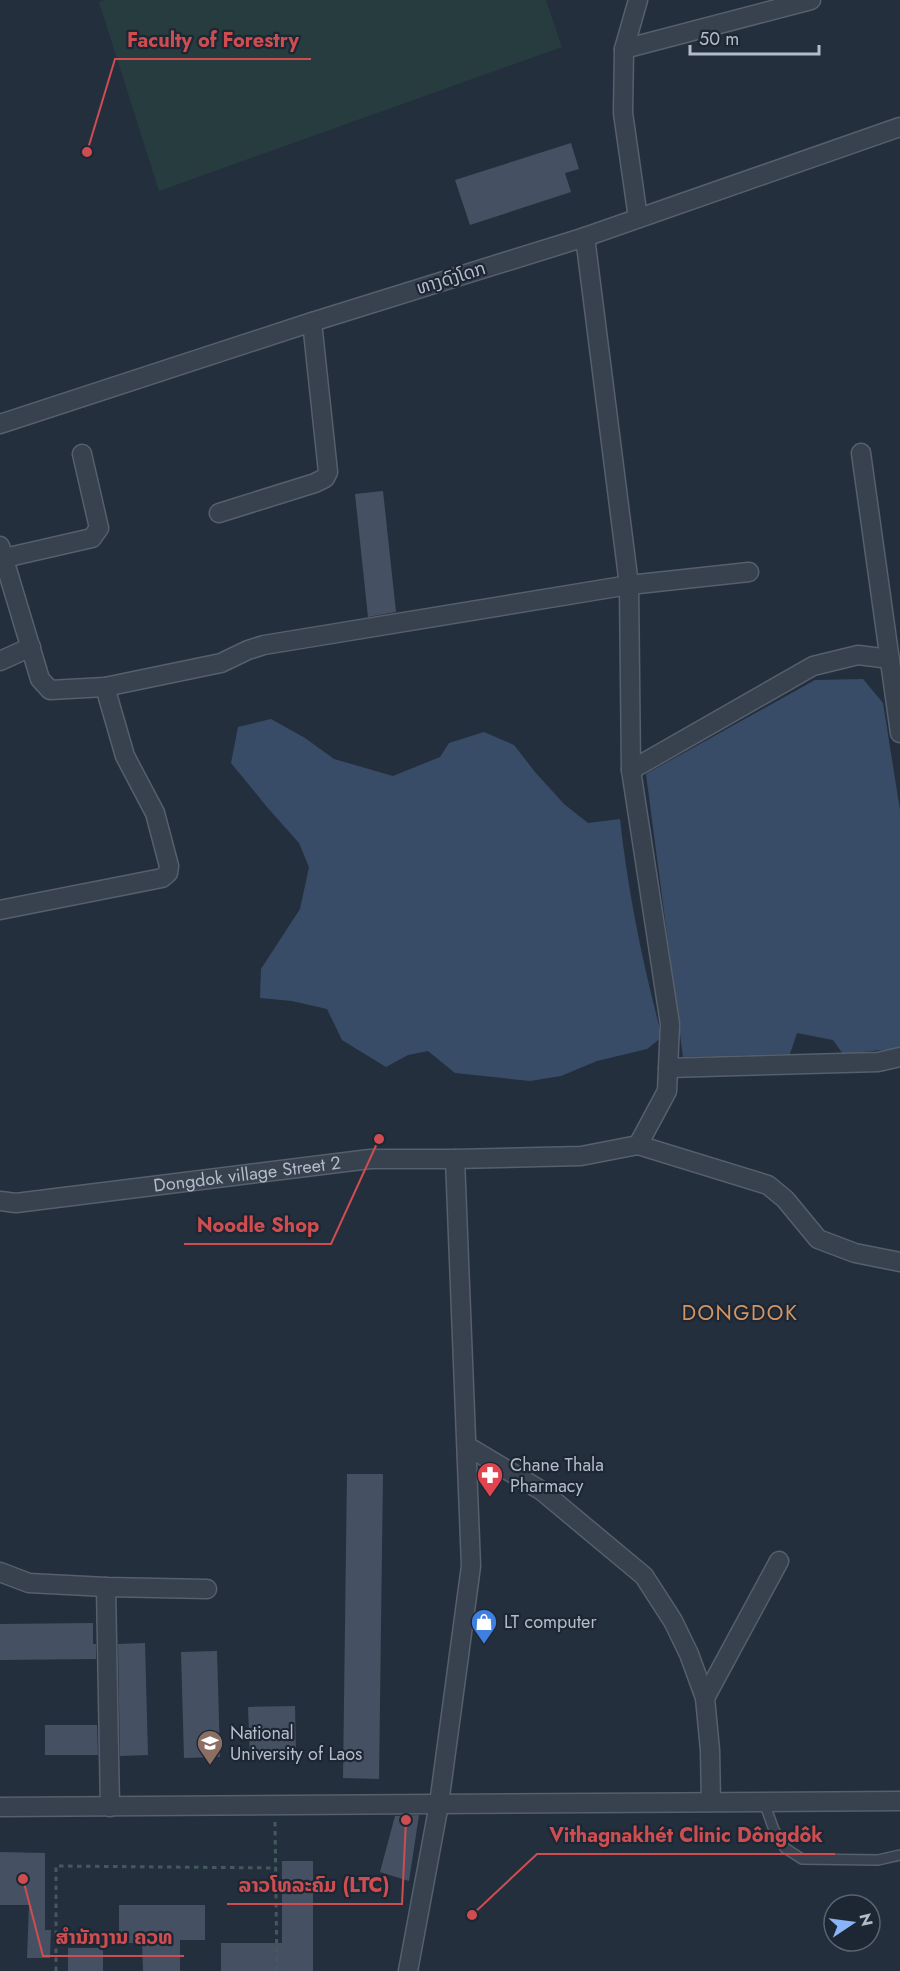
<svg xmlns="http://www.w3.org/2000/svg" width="900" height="1971" viewBox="0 0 900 1971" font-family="Jost,'Noto Sans Lao',sans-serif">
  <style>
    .green { fill: #263c3f }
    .water { fill: #394c67 }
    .building { fill: #455162 }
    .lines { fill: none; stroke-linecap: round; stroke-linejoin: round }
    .lane-casing { stroke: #565f6c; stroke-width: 12 }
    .street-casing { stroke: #565f6c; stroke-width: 21 }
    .path { stroke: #44595c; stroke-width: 3; stroke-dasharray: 4.5 4.5; stroke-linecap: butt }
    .lane { stroke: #38414e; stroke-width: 9 }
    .street { stroke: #38414e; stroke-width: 18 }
    .labels { text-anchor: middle; stroke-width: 4.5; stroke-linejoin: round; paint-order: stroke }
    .street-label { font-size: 18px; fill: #b4bcc9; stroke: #1d2633 }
    .poi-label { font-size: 18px; fill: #b4bcc9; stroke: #1d2633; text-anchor: start }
    .quarter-label { font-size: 21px; letter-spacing: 1.5px; fill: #d59563; stroke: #1d2633 }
    .leader { fill: none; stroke: #ce4d50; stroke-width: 2 }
    .callout-dot { fill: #ce4d50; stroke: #1d2633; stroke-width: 2 }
    .callout-label { font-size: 20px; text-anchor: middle; font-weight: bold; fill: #ce4d50; stroke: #1d2633; stroke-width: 4.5; stroke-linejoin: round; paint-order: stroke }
  </style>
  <rect width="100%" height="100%" fill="#242f3e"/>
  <path class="green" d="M105,0H546L562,47L159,191L99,2Z"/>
  <path class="water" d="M863,679L883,703L900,810V1048L843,1054L833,1040L797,1033L790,1054L683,1057L646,774L815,680Z
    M271,719L305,738L334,759L393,776L440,757L449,743L484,732L514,745L535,772L564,804L588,823L620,819C628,893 643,965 662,1037L647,1049L597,1061L561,1076L530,1081L455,1073L428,1051L408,1055L386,1067L342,1040L327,1009L292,1001L260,998L261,969L300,909L309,867L299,843L267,807L231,763L238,727Z"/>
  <path class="building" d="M571,143L579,169L565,173L571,192L470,225L455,180Z
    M383,491L396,612L368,617L355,494Z
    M347,1474H383L379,1779L343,1778Z
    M93,1623V1644H96V1659L0,1660V1624Z
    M145,1643L148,1755L120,1756L118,1644Z
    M217,1651L220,1757L184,1758L181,1652Z
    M295,1706L296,1756L250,1757L248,1707Z
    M45,1725H97L98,1755H45Z
    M419,1815L409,1881L380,1872L395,1816Z
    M0,1852L45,1853V1930H51L50,1958H27L29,1905H0Z
    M282,1861H313V1971H221V1943H282Z
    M119,1905H205V1940H180V1971H143L142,1943H119Z
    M68,1948H103V1971H68Z"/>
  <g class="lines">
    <g class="lane-casing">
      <path id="lane" d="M764,1802L774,1830L785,1848L802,1859L878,1860L900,1855"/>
    </g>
    <g class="street-casing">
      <g id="street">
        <path d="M638,0L624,49L623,113L638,218"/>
        <path d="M624,49L811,0"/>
        <path d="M585,237L629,585L631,770L670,1024L667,1091L638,1145"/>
        <path d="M0,424L312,322L585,237L900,127"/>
        <path d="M861,453L900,733"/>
        <path d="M219,513L315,483L325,478L328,472L312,322"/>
        <path d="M0,546L40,679L50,690L105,687L221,663L248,650L264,645L629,585L749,572"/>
        <path d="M0,559L92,538L99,528L82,454"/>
        <path d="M0,661L31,647"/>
        <path d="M631,770L813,666L858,655L890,659"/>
        <path d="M0,910L162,878L168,873L169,866L155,813L125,756L105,687"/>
        <path d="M668,1068L878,1062L900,1057"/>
        <path d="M638,1145L768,1185L785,1199L818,1239L855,1253L900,1262"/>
        <path id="s1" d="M0,1201L16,1203L370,1159H455L581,1156L638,1145"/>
        <path d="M467,1446L542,1491L644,1576L673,1621L689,1654L705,1698L710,1750L711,1802"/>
        <path d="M0,1572L29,1583L106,1587L207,1589"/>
        <path d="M106,1587L110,1807"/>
        <path d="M705,1698L779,1561"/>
        <path d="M0,1807L900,1801"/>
        <path d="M408,1971L439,1804L471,1566L455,1159"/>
      </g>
    </g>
    <path class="path" d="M275,1822L277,1971
      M56,1971V1866L276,1868"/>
    <use href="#lane" class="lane"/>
    <use href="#street" class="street"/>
  </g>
  <defs>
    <g id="pharmacy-pin" transform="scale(1.35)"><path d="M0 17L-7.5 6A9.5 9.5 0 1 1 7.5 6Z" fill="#e0444e" stroke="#1d2633"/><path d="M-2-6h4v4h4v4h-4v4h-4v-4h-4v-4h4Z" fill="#fff"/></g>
    <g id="shop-pin" transform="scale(1.35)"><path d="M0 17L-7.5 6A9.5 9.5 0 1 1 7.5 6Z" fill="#3f7fe0" stroke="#1d2633"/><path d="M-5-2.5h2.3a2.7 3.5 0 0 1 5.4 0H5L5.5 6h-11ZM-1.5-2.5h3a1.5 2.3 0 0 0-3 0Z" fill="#fff"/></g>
    <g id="university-pin" transform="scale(1.35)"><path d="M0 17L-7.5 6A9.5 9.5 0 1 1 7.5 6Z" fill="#8d6e63" stroke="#1d2633"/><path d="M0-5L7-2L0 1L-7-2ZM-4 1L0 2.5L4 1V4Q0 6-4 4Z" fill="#fff"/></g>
  </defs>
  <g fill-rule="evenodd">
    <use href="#pharmacy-pin" x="490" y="1475"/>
    <use href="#shop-pin" x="484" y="1622"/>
    <use href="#university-pin" x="210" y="1743"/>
  </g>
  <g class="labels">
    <g class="street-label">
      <text transform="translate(451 278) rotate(-17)" y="6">ທາງດົງໂດກ</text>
      <text dy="6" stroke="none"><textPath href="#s1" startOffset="249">Dongdok village Street 2</textPath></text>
    </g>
    <g class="poi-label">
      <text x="510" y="1471">Chane Thala<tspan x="510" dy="21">Pharmacy</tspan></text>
      <text x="504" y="1628">LT computer</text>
      <text x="230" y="1739">National<tspan x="230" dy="21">University of Laos</tspan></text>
    </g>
    <g class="quarter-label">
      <text x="740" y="1320">DONGDOK</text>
    </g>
  </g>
  <path class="leader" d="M87 152L115 59H311M379 1139L331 1244H184M472 1915L537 1854H835M406 1820L402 1904H227M23 1879L43 1956H184"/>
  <g class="callout-dot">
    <circle cx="87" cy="152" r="6"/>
    <circle cx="379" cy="1139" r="6"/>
    <circle cx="472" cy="1915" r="6"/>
    <circle cx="406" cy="1820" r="6"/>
    <circle cx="23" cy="1879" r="6"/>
  </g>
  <g class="callout-label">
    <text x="213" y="47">Faculty of Forestry</text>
    <text x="258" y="1232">Noodle Shop</text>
    <text x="686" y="1842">Vithagnakhét Clinic Dôngdôk</text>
    <text x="314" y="1892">ລາວໂທລະຄົມ (LTC)</text>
    <text x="114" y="1944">ສຳນັກງານ ຄວທ</text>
  </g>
  <g transform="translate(852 1923) rotate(77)"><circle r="28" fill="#1d2633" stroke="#59626f" stroke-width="1.5"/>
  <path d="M0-4.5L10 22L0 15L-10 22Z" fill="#8ab4f8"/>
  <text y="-9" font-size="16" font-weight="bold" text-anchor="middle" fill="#b4bcc9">N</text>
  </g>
  <path d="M690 45v9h129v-9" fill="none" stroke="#b4bcc9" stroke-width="3"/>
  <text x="699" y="45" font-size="18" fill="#b4bcc9" stroke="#1d2633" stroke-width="4.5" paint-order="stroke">50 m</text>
</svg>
